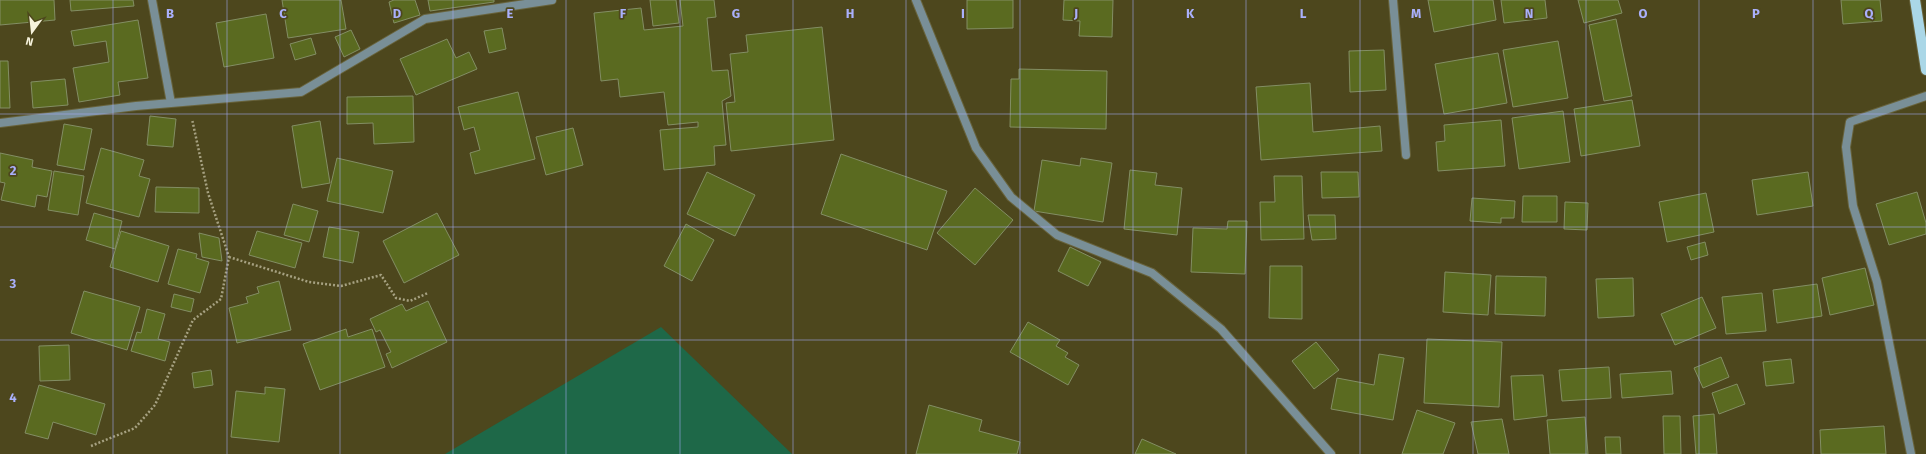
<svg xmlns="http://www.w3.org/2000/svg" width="1926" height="454" viewBox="0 0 1926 454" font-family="'Fira Sans',sans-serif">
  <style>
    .green { fill: #1e6848 }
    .building { fill: #5a6a20; stroke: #838e64 }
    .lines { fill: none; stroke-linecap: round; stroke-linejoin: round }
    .street-casing { stroke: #68633c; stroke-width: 10 }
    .primary-casing { stroke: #68633c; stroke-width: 12 }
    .path { stroke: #a6a181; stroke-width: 2.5; stroke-dasharray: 2 2; stroke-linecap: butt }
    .street { stroke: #798f97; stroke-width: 8 }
    .primary { stroke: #aad7e7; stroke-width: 10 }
    .grid { fill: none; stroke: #aab0fb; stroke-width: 1; stroke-opacity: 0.55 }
    .grid-label { font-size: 13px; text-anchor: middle; font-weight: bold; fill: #aab0fb; stroke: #4d471d; stroke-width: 3.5; stroke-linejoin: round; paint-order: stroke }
  </style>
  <rect width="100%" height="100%" fill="#4d471d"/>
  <path class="green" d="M661,327L792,454H445Z"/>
  <path class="building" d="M0,0H54L55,20L0,25Z
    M70,0H133L134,6L71,11Z
    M282,0H341L346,29L288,38Z
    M394,0H415L420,15L394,23L389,2Z
    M428,0H494V2L430,11Z
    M650,0H676L679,23L653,26Z
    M680,0H714L716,17L707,18L712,71L728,70L731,96L722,101L726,145L714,146L715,165L664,170L660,130L698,127V122L668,125L664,92L620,97L618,79L601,81L594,13L641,8L644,30L683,26Z
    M967,0H1013V28L967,29Z
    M1064,0H1113L1112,37L1079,36L1080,21L1063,20Z
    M1428,0H1493L1496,20L1434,32Z
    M1501,0H1545L1547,18L1504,23Z
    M1578,0H1618L1622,13L1584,23Z
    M1841,0H1880L1882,21L1843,24Z
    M266,14L274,58L224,67L216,23Z
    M1616,19L1632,96L1604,101L1589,25Z
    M138,20L148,78L118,82L120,95L79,102L73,68L109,62L106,41L74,46L71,31Z
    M822,27L834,140L731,151L726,103L735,102L730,54L748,52L746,35Z
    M502,28L506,49L489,53L484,31Z
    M351,30L360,49L344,57L335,37Z
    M311,38L316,54L295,60L290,44Z
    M447,39L456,58L469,52L477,69L416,95L400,59Z
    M1558,41L1568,98L1513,107L1503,50Z
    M1384,50L1386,90L1350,92L1349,51Z
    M1498,53L1507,103L1444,114L1435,64Z
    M0,61H8L10,108H0Z
    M1019,69L1107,71L1106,129L1010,127L1011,79H1019Z
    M65,79L68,105L33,108L31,82Z
    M1310,83L1313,132L1380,126L1382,151L1261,160L1256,87Z
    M518,92L535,159L475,174L470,153L480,150L474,127L464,130L458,107Z
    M413,96L414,142L374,144L373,123L347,124V97Z
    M1632,100L1640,146L1581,156L1574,109Z
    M1563,111L1570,162L1519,169L1512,118Z
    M150,116L176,119L173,147L147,145Z
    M1501,120L1505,166L1438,171L1436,142L1445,141L1444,125Z
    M320,121L330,183L302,188L292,126Z
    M64,124L92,129L84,170L57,165Z
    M573,128L583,165L546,175L536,137Z
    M101,148L144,160L139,176L150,179L139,217L86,203Z
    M0,153L33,160L32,167L52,171L47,197L37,195L35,207L1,200L5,183L0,182Z
    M841,154L947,191L927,250L821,214Z
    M337,158L393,171L383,213L327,201Z
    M1081,158L1112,163L1103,222L1034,211L1042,160L1080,166Z
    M1130,170L1157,173L1155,185L1182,188L1177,235L1124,229Z
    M54,171L84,176L78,215L48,210Z
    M707,172L755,195L735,236L687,214Z
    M1321,172H1358L1359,197L1322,198Z
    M1808,172L1813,206L1757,215L1752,180Z
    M1274,176H1302L1304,239L1261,240L1260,202H1275Z
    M156,187L199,188V213L155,212Z
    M975,188L1013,220L975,265L937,233Z
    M1917,192L1926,223V234L1889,245L1876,204Z
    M1706,193L1714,232L1667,242L1659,202Z
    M1523,196H1557V222H1522Z
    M1472,198L1515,201L1514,218H1501V223L1470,221Z
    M1565,202L1588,203L1587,230L1564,229Z
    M293,204L318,211L309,242L284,235Z
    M94,213L122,221L115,249L86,240Z
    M437,213L459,255L404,283L383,241Z
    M1308,215H1335L1336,239L1312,240Z
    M1228,221H1247L1245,274L1191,272L1193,228L1227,229Z
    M686,224L714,240L692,281L664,266Z
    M329,227L359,232L353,263L323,257Z
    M121,231L169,246L158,282L110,267Z
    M257,231L302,243L295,268L249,255Z
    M199,233L219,238L222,261L202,257Z
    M1705,242L1708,255L1691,260L1687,247Z
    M1070,247L1101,262L1088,286L1058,271Z
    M178,249L197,254L196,258L209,262L200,293L168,284Z
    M1270,266H1302V319L1269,318Z
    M1865,268L1874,305L1830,315L1822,278Z
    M1445,272L1491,275L1488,315L1443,312Z
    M1496,276L1546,277L1545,316L1495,314Z
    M1633,278L1634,316L1598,318L1596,279Z
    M279,281L291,330L237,343L229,308L248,303L246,297L259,293L257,287Z
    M1817,284L1822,316L1777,323L1773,290Z
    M84,291L140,307L127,350L71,333Z
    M1762,293L1766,331L1726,334L1722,297Z
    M174,294L194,299L191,312L171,307Z
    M1702,297L1716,328L1675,345L1661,314Z
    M428,301L447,342L392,368L386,354L391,352L380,330L376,332L370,319L402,304L406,311Z
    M147,309L165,314L158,339L170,342L165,361L131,351L137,332L141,333Z
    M1028,322L1060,340L1056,346L1068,353L1065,357L1079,365L1068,385L1010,352Z
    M346,329L348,337L372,329L385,367L320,390L303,344Z
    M1427,339L1502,342L1499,407L1424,403Z
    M1316,342L1339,370L1314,389L1292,361Z
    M69,345L70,380L40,381L39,346Z
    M1379,354L1404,358L1393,420L1331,409L1337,378L1374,385Z
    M1721,357L1729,377L1703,388L1694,368Z
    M1791,359L1794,383L1766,386L1763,362Z
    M1609,367L1611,398L1562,401L1559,370Z
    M211,370L213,385L194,388L192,373Z
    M1671,371L1673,394L1622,398L1620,374Z
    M1543,375L1547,416L1514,420L1511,376Z
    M1737,384L1745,404L1719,414L1712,393Z
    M39,385L105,404L96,435L53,422L48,439L25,433Z
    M265,387L285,389L279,442L231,437L236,391L265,394Z
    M929,405L982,420L979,431L1020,442L1017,454H916Z
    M1417,410L1455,423L1443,454H1402Z
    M1714,414L1717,454H1696L1693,416Z
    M1663,416H1680L1681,454H1664Z
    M1585,417L1588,454H1550L1547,420Z
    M1502,419L1509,454H1478L1471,422Z
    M1884,426L1886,454H1821L1820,430Z
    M1605,437H1620L1621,454H1606Z
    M1142,439L1176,454H1135Z"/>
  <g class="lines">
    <g class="street-casing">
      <path id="street" d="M152,0L171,103
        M916,0L976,148L1011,197L1057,235L1152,273L1221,329L1331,454
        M1393,0L1406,155
        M0,123L136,106L301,92L425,19L552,0
        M1911,454L1877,282L1853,206L1846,147L1850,122L1926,96"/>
    </g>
    <g class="primary-casing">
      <path id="primary" d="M1915,0L1926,70"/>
    </g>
    <path class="path" d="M229,257L309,282L341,286L381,275L396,298L410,301L428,293
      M91,446L135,428L155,405L193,320L221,299L229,257L208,193L192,119"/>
    <use href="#street" class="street"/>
    <use href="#primary" class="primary"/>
  </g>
  <path class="grid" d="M113,0V454M227,0V454M340,0V454M453,0V454M566,0V454M680,0V454M793,0V454M906,0V454M1020,0V454M1133,0V454M1246,0V454M1360,0V454M1473,0V454M1586,0V454M1699,0V454M1813,0V454M0,114H1926M0,227H1926M0,340H1926"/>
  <g class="grid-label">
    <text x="170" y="18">B</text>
    <text x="283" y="18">C</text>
    <text x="397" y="18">D</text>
    <text x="510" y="18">E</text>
    <text x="623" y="18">F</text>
    <text x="736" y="18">G</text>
    <text x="850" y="18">H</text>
    <text x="963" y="18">I</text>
    <text x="1076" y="18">J</text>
    <text x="1190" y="18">K</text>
    <text x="1303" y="18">L</text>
    <text x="1416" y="18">M</text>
    <text x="1529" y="18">N</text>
    <text x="1643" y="18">O</text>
    <text x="1756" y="18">P</text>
    <text x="1869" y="18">Q</text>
    <text x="13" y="175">2</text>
    <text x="13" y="288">3</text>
    <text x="13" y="402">4</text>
  </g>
  <g transform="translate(32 32) rotate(195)" stroke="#4d471d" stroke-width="3" paint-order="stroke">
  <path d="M0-3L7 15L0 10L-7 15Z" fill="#f7f4dd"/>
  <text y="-6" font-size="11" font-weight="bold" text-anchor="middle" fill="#f7f4dd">N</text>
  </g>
</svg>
